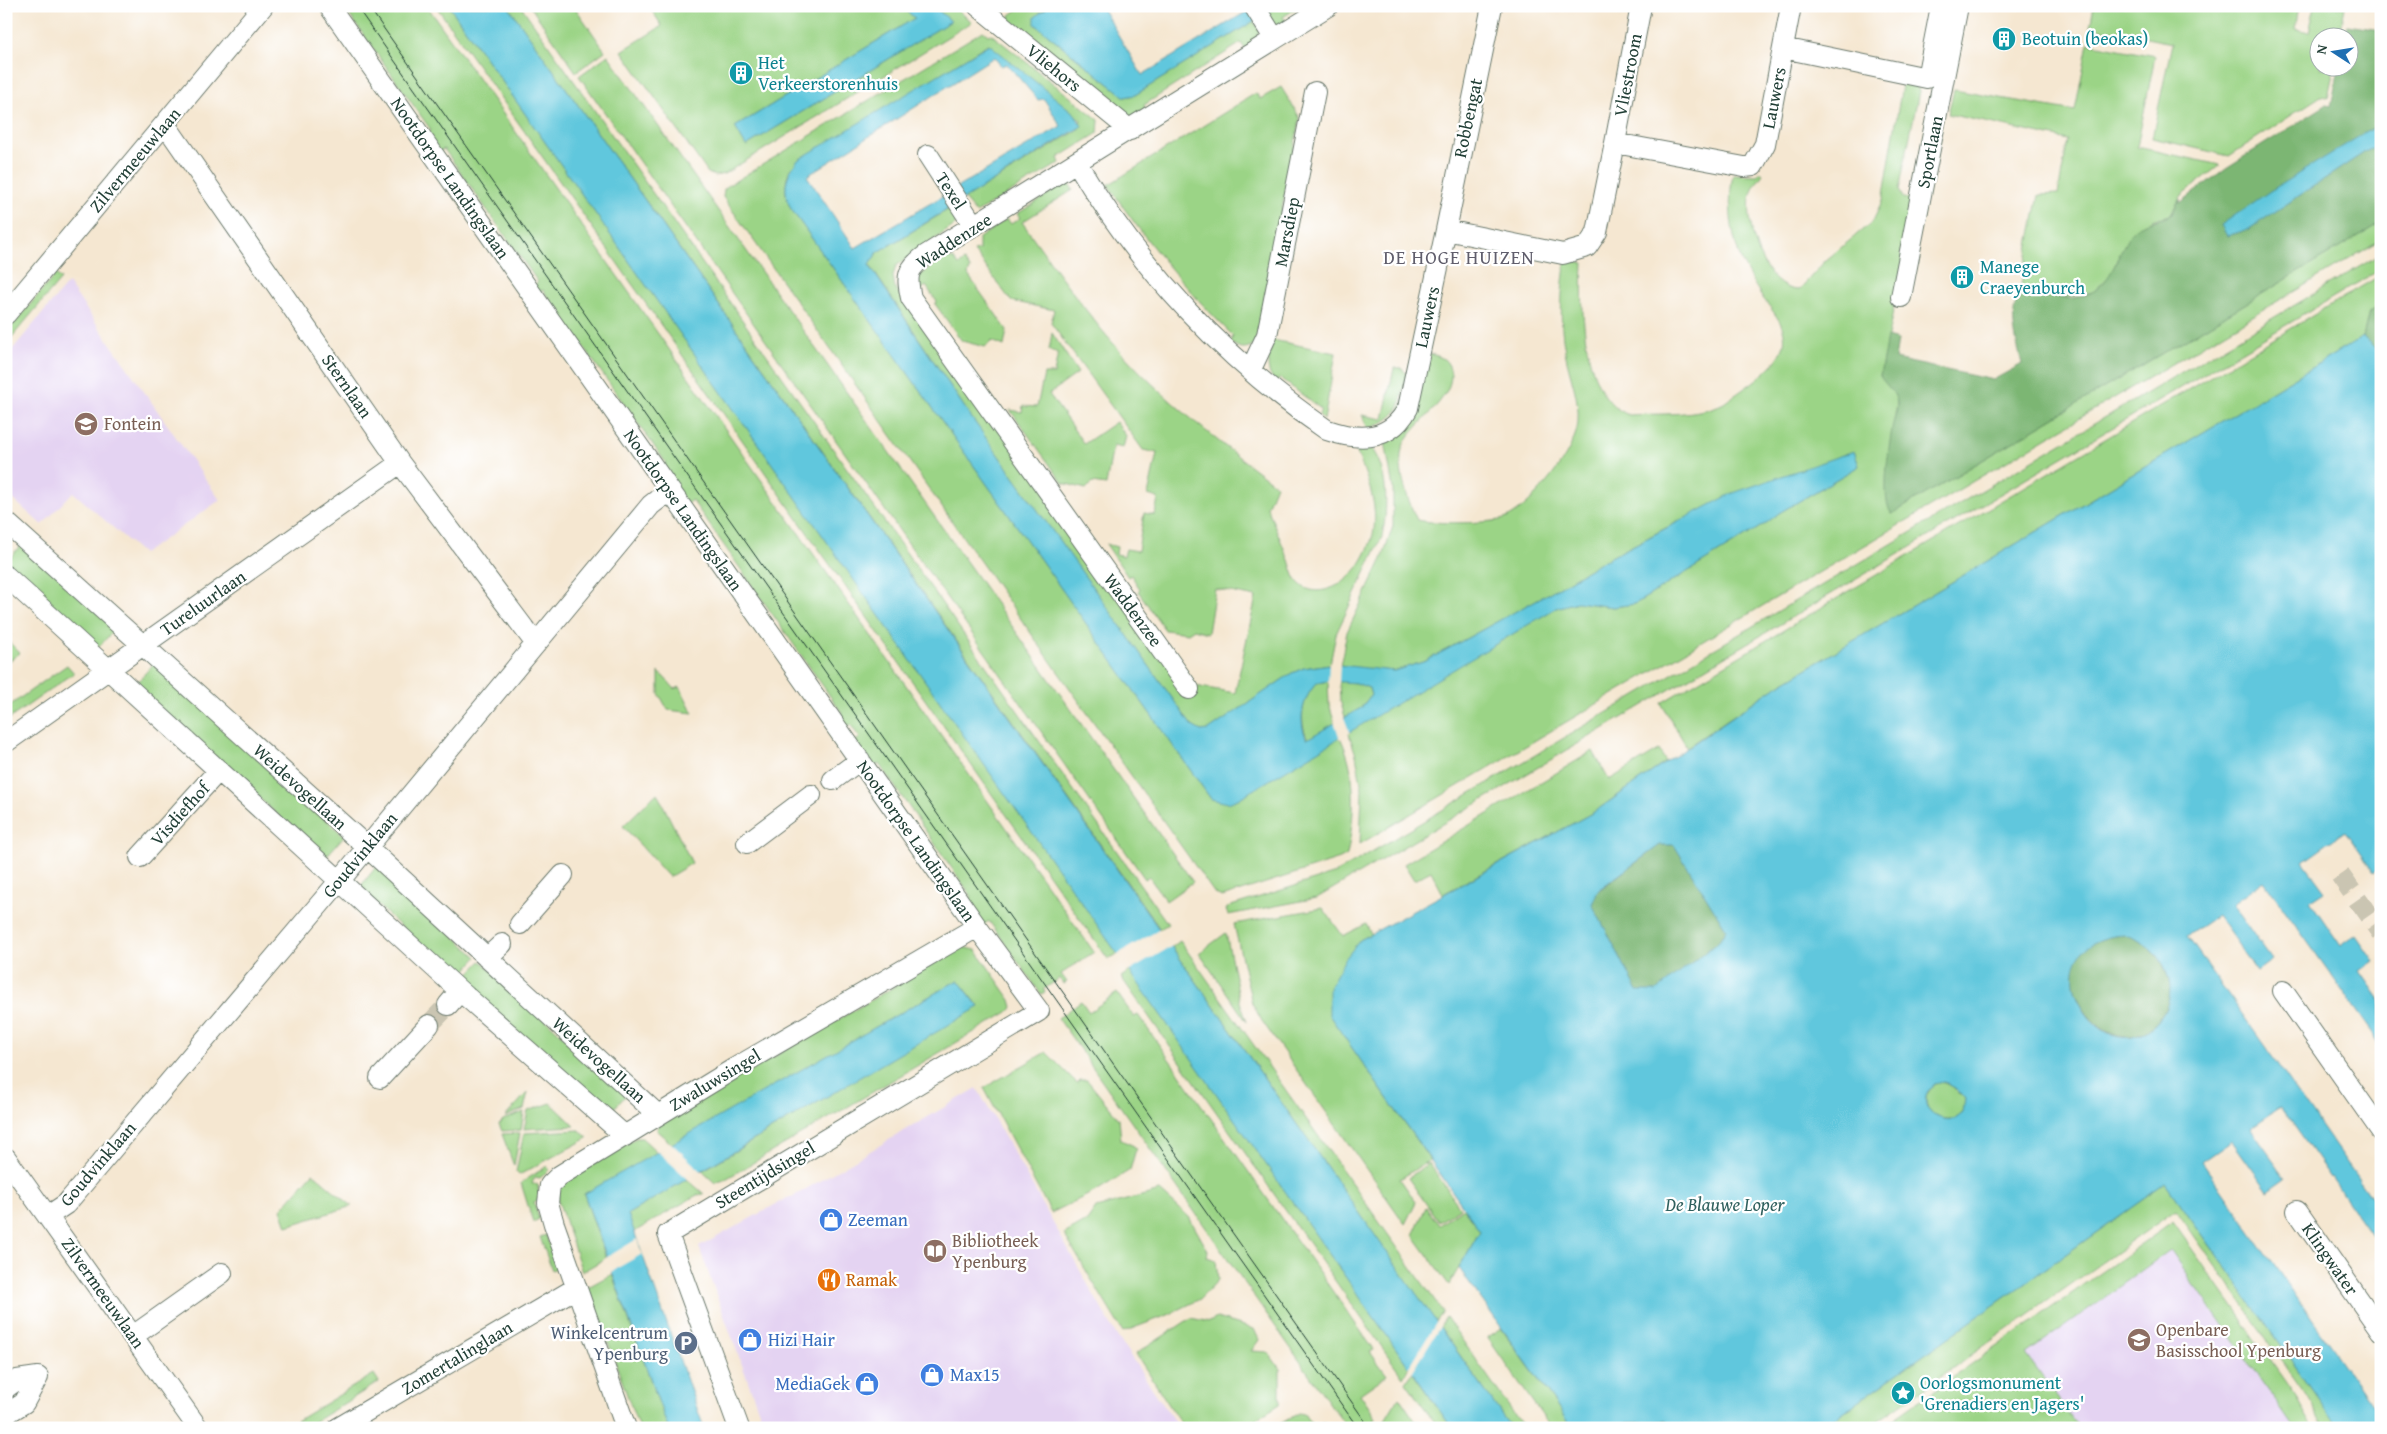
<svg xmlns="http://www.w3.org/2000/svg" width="2387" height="1434" viewBox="0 0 2387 1434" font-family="'Gentium Book Plus',serif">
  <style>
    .built { fill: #e4d3f2 }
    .green { fill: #9bd486; stroke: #5d885d }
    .forest { fill: #7cb673; stroke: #4e7a54 }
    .water { fill: #60c7dd; stroke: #408288; fill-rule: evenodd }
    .pier { fill: #f5e7d1 }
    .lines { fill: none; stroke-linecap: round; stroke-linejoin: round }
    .minor-tunnel { stroke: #cac5b2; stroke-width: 20; stroke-dasharray: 20 10; stroke-linecap: butt }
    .minor-casing { stroke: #6a786b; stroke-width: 22 }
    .minor { stroke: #fff; stroke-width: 20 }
    .tram { stroke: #1f3d34; stroke-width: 1 }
    .labels { text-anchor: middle; stroke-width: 4.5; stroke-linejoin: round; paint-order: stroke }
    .culture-label { font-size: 18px; fill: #0d838f; stroke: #fff; text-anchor: start }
    .street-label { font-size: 18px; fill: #1f3d34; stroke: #fff }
    .education-label { font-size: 18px; fill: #785e54; stroke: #fff; text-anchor: start }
    .shop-label { font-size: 18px; fill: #366cbe; stroke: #fff; text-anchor: start }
    .food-label { font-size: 18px; fill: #c56008; stroke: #fff; text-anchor: start }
    .service-label { font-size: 18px; fill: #4e5e75; stroke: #fff; text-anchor: end }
    .neighbourhood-label { font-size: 19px; letter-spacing: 1px; fill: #605e6c; stroke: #fff }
    .water-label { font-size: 19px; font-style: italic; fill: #2f605e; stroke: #fff }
  </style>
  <rect width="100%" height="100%" fill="#fff"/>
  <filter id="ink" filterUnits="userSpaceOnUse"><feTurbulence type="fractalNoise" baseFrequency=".02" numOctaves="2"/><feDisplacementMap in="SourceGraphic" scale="10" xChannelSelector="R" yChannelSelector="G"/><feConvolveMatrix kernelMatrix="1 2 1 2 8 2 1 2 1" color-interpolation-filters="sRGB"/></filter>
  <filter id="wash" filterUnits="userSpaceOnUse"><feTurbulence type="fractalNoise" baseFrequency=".0096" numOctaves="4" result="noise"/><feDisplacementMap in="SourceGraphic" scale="20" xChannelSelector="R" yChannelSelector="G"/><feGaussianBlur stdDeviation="1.12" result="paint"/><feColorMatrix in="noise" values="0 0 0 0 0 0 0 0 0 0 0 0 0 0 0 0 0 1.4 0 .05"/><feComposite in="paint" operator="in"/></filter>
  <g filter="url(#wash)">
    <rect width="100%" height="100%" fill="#f5e7d1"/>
    <path class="built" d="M68,283L220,500L143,554L73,492L42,525L6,493V357Z
      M977,1088L1117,1336L1179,1428H765L699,1247L787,1198L794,1196Z
      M2170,1250L2294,1428H2079L2026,1354Z"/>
    <path class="green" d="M343,6H427L1094,952L1061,974L1067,982L1063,984L1060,978L1044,989L1045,992L1041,994L989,921L983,925L966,901L972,897L879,764L872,768L854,742L860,738L850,724L844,728L837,717L842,713L692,500L686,504L660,467L666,463L543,290L537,293L533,287L538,282L444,149L438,152L426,135L431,130Z
      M436,6H449L1118,954L1108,959Z
      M508,6H521L1168,924L1160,929Z
      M530,6H574L605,51L576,72Z
      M649,6H900L915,18L735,127L746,146L951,21L933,6H953L972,22L724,174L715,176L708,173L622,51L662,26Z
      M1023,6H1049L1040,12L1035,24L1125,97L1135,95L1254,21L1259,31L1255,42L1245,49L1241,43L1144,105L1146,111L1129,117L1010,22V15Z
      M1278,6H1300L1283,17L1287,23L1276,26L1265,15Z
      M2094,6H2299L2295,29L2309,32L2315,6H2345L2340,37L2320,38V68H2334L2328,97L2321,96L2229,156L2152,138L2172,43L2090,27Z
      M983,31L988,35L991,34L1099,120L1098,133L1058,158L1060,163L976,213L964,199L1078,130L1081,120L988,44L790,169C784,184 784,195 791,209L1211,799H1238L1340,737C1358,774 1355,815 1347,855L1340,859L1222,897L1215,894L723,197L724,189L729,185Z
      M2088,43L2155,56L2137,147L2220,165L2182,195L2170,215L2152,220L2117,259L2112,274L2093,292L2063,298L2041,290L2025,292L2018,300L2039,195L2058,194L2068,140L1948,114L1954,90L2075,111Z
      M608,55L1193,882L1166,901L1149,877L1145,879L579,76Z
      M1903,79L1917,86L1919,91L1899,190L1903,198L1915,200L1880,376L1894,392L1897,403L1890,446L1892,514L2381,223V240L1360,844L1362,789L1356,755L1348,731L1556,608L1577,602L1613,607L1635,604L1765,524L1779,513L1859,466L1854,451L1681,520L1596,565L1556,589L1426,661L1394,671L1340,666L1347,632L1383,557L1393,526V488L1385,441L1426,354C1437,355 1447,357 1450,369C1459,397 1407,428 1402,449C1397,470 1408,501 1417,520C1430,524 1494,524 1507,518C1533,505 1576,452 1578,422C1580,398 1569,375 1565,351C1559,321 1561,290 1566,260L1583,263C1581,306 1581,397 1629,415C1658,413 1697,417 1724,403C1741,390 1764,377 1777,359C1795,335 1777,317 1763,298C1754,284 1745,270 1739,254C1730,229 1728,200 1733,174L1757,175L1761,172L1763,174C1757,182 1752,189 1750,198C1746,227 1763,290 1799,290L1825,261L1873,221L1883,200Z
      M1281,87L1300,118L1255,344C1245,350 1240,349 1231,343L1233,336C1185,288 1146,242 1108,185L1256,93L1260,99Z
      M1068,182L1073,190L1022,222C1048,258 1073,295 1101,329C1151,390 1213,438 1276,485L1267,507C1274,524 1281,542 1289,560C1291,566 1293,575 1297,581C1312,600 1340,588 1353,573C1363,562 1372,543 1374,529C1378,499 1364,472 1354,445H1369C1389,468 1388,509 1382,537L1336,634L1330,664L1304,668L1292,673L1209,730L1201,731L1192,726L971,417L869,264L877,253L954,206L958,214L955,225L896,266L893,276L895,288L1195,686L1235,693L1256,597L1215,589L1208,633L1194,629L1188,633L1165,630L1138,591L1140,589L1131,575L1128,577L1106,544L1117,547L1116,554L1124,556L1126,549L1138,551L1144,513L1155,515L1158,498L1148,495L1157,453L1143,450L1051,323L1054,310L1011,301L974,251L979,250V238L1007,219L1011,224L1020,218L1017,214Z
      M2381,254V269L1317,898L1228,915L1226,910L1228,907L1336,873Z
      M944,258L954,259L959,265L964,261L970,269L968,275L1007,330L1004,346L992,341L985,347L962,341L935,304L937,302L926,286L919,291L918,277Z
      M56,274L61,279L6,344V333Z
      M2381,275V305L2369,312L2363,337L1771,690L1687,747L1661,703Z
      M1052,333L1078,373L1049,394L1084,444L1116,422L1126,436L1123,448L1113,446L1106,485L1092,483L1086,489L1063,483L1010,410L1022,412L1023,406L1037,407L1044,374H1054L1058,353L1049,350Z
      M1273,340L1336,353L1324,420L1319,415L1321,409L1280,378L1276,383C1263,369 1269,358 1273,340Z
      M1394,368H1402L1406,374C1400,408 1402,416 1368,429L1362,415L1383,419Z
      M23,543L116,628L96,650L6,568V562Z
      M6,639L20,653L6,663Z
      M154,663L344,836L325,858L135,685Z
      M67,665L74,673L6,721V708Z
      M659,672L675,689L680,687L693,713L668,710L659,694Z
      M1328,681L1329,704L1335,723L1308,739C1298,720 1302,698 1317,683Z
      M1339,681L1356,683L1369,688L1371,695L1361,708L1345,717L1340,700Z
      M1659,750L1666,762L1594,812L1443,894L1431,871L1414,880L1404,864L1593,751L1609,780Z
      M657,793L692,863L669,877L623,826Z
      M377,866L477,957L458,979L359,888Z
      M1323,908L1343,936L1366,924L1371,934L1360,940L1329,1015L1430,1160L1400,1179L1416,1202L1405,1224L1262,1021L1252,1003L1234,924Z
      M1226,933L1240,1002L1247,1022L1199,953Z
      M1180,941L1443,1312L1436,1322L1172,947Z
      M962,947L976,950L1011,1000L1013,1007L1008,1012L724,1180L715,1183L702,1171L979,1006L958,980L672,1144L657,1131L659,1124Z
      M481,961L627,1094L608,1115L461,982Z
      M1130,971L1409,1367L1403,1377L1121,977Z
      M1117,993L1134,1017L1138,1015L1374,1350L1370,1352L1387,1375L1360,1394L1376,1418L1371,1428H1347L1058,1018L1081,1001L1089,1012Z
      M1046,1052L1077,1083L1080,1080H1087L1119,1119L1121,1140L1134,1146L1136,1149L1130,1170L1098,1190L1051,1213L984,1088Z
      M1941,1082L1952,1086L1965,1099L1963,1113L1955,1119H1938C1922,1109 1921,1088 1941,1082Z
      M528,1092L524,1109L505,1117Z
      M551,1103L575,1126L524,1129L528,1111Z
      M524,1112L521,1130L502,1131L499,1124L503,1120Z
      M579,1130L588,1138L519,1175L516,1172L524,1133Z
      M520,1133L514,1166L502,1134Z
      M636,1138H642L658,1153L584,1194L606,1258L582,1272L558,1200V1189L564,1181Z
      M1429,1163L1460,1208L1439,1222L1408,1178Z
      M547,1166L549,1170L540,1178L535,1177L532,1183L538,1185L539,1200L534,1202L539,1219L533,1222L521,1183Z
      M313,1173L352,1206L287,1226L281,1209Z
      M687,1179L704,1194L697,1195L634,1232L628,1214Z
      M2166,1183L2339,1428H2325L2306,1395L2176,1210L1868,1428H1821Z
      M1160,1191L1189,1217L1208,1251L1207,1257L1216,1260L1218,1280L1200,1299L1168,1315L1123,1332L1064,1234L1087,1221L1096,1208Z
      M1426,1207L1439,1225L1463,1208L1480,1231L1449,1285L1413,1235Z
      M2173,1222L2296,1397L2314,1428H2294L2170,1250L2026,1354L2079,1428H1881Z
      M546,1235L557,1268L552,1270L540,1237Z
      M612,1274L668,1428H639L588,1287Z
      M1446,1317L1524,1428H1511L1440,1327Z
      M1191,1318L1209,1322L1217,1318L1254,1329L1259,1340L1251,1351L1268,1352L1280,1369V1404L1242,1428H1184L1136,1354Z
      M1501,1328L1573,1428H1551L1487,1337Z
      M1412,1372L1452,1428H1439L1406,1382Z
      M374,1374L379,1382L304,1428H285Z
      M1399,1397L1420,1428H1380Z
      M1299,1413L1304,1414L1313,1427L1324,1423L1330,1428H1273Z"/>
    <path class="forest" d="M2347,25L2381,30V123L2241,211L2230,220L2227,236L2249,229L2365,152L2381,144V223L1892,514C1880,501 1889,447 1892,429C1893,421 1898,410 1897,402C1895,391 1885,385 1880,376L1887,337L1898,340L1895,359L1993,380L2022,364C2017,342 1999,290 2039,290C2046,290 2054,296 2061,298C2069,300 2086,296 2094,291C2116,276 2117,252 2132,232C2141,220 2159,222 2170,215C2174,212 2177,203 2180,199V203L2226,168L2326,105L2331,106L2339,68H2350V38L2345,37Z
      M2381,305V353L2363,337L2369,312Z
      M1660,845H1674L1726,929L1718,942L1656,991H1638L1592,904L1598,891Z
      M2125,935C2156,943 2182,981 2164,1011C2114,1097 2011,941 2125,935Z
      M1667,1421L1673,1428H1622L1624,1423Z"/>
    <path class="water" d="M449,6H508L1511,1428H1452Z
      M900,6H933L951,21L746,146L735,127L915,18Z
      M1049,6H1101L1142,75L1256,6H1278L1135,95L1125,97L1035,24V17Z
      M989,44L1075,114L1082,126L877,253L869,265L971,417L1192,726L1201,731L1209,730L1292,673L1304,668L1330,664L1394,671L1426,661L1556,589L1596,565L1733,493L1854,451L1859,466L1779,513L1765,524L1635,604L1613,607L1577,602L1556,608L1238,799L1228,803L1211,799L791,209C782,191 785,175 798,160ZM994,57L1001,66L1007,64L1038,100L1044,99L1061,126L855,248L807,176ZM1328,681L1356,683L1369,688L1371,695L1361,708L1307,739C1297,720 1303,697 1317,683Z
      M2381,123V144L2365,152L2249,229L2227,236L2221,225L2270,191Z
      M2363,337L2381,353V802L2378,804L2381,809V867L2374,872L2345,831L2303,861L2325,891L2310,901L2341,946L2356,935L2374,961L2360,971L2381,1001V1050L2376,1043L2374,1035L2264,881L2232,904L2272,960L2257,971L2217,915L2187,936L2381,1211V1249L2281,1107L2250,1128L2286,1178L2268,1191L2232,1141L2202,1162L2381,1418V1428H2339L2166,1183L1821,1428H1673L1667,1421L1624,1423L1622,1428H1573L1459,1268L1480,1231L1329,1015V988L1345,959L1360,940L1594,812L1771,690ZM1660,845H1674L1726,929L1718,942L1656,991H1638L1592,904L1598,890ZM2125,935C2165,946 2186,992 2155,1024C2101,1081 2019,941 2125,935ZM1944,1082L1957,1089L1965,1099L1963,1113L1955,1119C1937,1122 1919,1110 1928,1090L1935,1084Z
      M958,980L979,1007L628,1214L704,1428H668L584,1194Z"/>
    <path class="pier" d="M1329,662L1340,663L1339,684L1328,683Z
      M1343,715L1350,733L1340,739L1334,721Z
      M1162,928L1174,945L1128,972L1116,955Z
      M670,1142L703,1173L689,1180L657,1151Z
      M637,1239L642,1254L609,1273L604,1259Z
      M1438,1320L1441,1325L1411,1374L1408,1369Z"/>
  </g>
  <g filter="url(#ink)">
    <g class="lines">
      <path class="minor-tunnel" d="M2340,875L2381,933
        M429,1025L448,1005"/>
      <g class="minor-casing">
        <path id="minor" d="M329,6L977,927L1039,1011L668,1234L739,1428
          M978,6L1130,130
          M1254,6L1274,38
          M1783,48L1791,6
          M165,124L400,463L536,644
          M1615,143L1641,6
          M928,155L974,226
          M1077,163C1139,268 1226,361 1327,430C1359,441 1390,442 1408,408L1446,230L1563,254L1587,247L1597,232L1615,143L1744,167L1753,166L1765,144L1783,48L1927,78L1941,6
          M1446,230L1492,6
          M1901,297L1958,6
          M6,314L263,6
          M1251,369L1267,335L1315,92
          M6,522L367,847L658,1115
          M6,576L460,991L625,1136
          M1189,689L911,298C906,275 907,269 926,255L1328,6
          M6,742L400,463
          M833,780L860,760
          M747,843L811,795
          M140,857L219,770
          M520,924L563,875
          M487,958L502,944
          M2283,991L2381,1131
          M448,1005L460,991
          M380,1078L429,1025
          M6,1158L198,1428
          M2297,1211L2381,1331
          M48,1216L66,1204L341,879L651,505L669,491
          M133,1336L222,1273
          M6,1388L17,1380L38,1377
          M6,1414L24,1403L38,1377
          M338,1428L576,1288
          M626,1428L554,1224L548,1203L550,1185L559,1176L735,1068L977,927"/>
      </g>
      <use href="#minor" class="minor"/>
      <path class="tram" d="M356,6L1358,1428
        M368,6L1370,1428"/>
    </g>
  </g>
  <defs>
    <g id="building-disc" transform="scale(1.25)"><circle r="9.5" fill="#0f9aa8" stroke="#fff"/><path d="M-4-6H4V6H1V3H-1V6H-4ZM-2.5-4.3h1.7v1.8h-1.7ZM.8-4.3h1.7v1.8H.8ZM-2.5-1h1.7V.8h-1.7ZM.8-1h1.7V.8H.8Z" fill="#fff"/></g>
    <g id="school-disc" transform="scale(1.25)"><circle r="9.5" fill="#8d6e63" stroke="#fff"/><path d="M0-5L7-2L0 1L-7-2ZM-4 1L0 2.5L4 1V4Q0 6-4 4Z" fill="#fff"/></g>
    <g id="shop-disc" transform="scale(1.25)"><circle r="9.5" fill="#3f7fe0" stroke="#fff"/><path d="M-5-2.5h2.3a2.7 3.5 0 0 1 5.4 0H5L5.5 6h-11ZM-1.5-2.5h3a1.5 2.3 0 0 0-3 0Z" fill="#fff"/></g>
    <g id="library-disc" transform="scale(1.25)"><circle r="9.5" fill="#8d6e63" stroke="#fff"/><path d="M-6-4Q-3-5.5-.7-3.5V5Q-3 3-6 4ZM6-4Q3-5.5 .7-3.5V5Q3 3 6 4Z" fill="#fff"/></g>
    <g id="restaurant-disc" transform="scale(1.25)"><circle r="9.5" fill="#e8710a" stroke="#fff"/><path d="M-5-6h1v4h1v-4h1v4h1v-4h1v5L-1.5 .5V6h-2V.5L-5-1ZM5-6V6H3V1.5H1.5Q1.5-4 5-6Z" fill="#fff"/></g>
    <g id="parking-disc" transform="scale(1.25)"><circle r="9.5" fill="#5c6f8a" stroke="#fff"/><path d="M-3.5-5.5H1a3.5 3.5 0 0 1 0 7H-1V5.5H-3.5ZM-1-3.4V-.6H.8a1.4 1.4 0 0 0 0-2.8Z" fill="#fff"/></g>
    <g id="sight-disc" transform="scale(1.25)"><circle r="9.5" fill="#0f9aa8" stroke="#fff"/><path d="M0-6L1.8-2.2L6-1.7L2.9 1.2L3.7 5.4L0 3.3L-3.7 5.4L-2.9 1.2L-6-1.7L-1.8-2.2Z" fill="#fff"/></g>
  </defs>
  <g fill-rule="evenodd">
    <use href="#building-disc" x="2004" y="39"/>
    <use href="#building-disc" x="741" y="73"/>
    <use href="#building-disc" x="1962" y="277"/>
    <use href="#school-disc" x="86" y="424"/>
    <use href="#shop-disc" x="831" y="1220"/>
    <use href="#library-disc" x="935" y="1251"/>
    <use href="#restaurant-disc" x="829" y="1280"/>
    <use href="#shop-disc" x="750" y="1340"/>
    <use href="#school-disc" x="2139" y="1340"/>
    <use href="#parking-disc" x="686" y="1343"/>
    <use href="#shop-disc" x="932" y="1375"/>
    <use href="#shop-disc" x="867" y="1384"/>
    <use href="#sight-disc" x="1903" y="1393"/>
  </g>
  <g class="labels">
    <g class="culture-label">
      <text x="2022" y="45">Beotuin (beokas)</text>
      <text x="758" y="69">Het<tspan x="758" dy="21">Verkeerstorenhuis</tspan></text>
      <text x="1980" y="273">Manege<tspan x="1980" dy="21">Craeyenburch</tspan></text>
      <text x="1920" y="1389">Oorlogsmonument<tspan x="1920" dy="21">'Grenadiers en Jagers'</tspan></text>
    </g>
    <g class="street-label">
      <text transform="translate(1054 68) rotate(39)" y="6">Vliehors</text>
      <text transform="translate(1628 75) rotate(-79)" y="6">Vliestroom</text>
      <text transform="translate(1774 98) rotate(-79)" y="6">Lauwers</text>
      <text transform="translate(1468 118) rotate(-78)" y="6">Robbengat</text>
      <text transform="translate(1930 152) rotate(-79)" y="6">Sportlaan</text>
      <text transform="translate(135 160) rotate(-50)" y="6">Zilvermeeuwlaan</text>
      <text transform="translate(450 178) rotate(55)" y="6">Nootdorpse Landingslaan</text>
      <text transform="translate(951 191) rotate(57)" y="6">Texel</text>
      <text transform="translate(1287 232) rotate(-79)" y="6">Marsdiep</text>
      <text transform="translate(954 241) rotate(-33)" y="6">Waddenzee</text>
      <text transform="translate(1427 317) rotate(-78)" y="6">Lauwers</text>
      <text transform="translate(347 386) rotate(55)" y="6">Sternlaan</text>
      <text transform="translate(683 510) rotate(55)" y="6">Nootdorpse Landingslaan</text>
      <text transform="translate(203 603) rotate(-35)" y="6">Tureluurlaan</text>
      <text transform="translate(1133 610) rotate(54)" y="6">Waddenzee</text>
      <text transform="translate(300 787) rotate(42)" y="6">Weidevogellaan</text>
      <text transform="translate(180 814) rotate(-48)" y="6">Visdiefhof</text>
      <text transform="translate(916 841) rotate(55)" y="6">Nootdorpse Landingslaan</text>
      <text transform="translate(360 855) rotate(-50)" y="6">Goudvinklaan</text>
      <text transform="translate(599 1060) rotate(42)" y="6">Weidevogellaan</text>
      <text transform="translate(715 1080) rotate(-31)" y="6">Zwaluwsingel</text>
      <text transform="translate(98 1164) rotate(-49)" y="6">Goudvinklaan</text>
      <text transform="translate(765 1175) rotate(-31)" y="6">Steentijdsingel</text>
      <text transform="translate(2330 1259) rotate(55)" y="6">Klingwater</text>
      <text transform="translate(103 1293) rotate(55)" y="6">Zilvermeeuwlaan</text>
      <text transform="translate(457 1358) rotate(-31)" y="6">Zomertalinglaan</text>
    </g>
    <g class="education-label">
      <text x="104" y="430">Fontein</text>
      <text x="952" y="1247">Bibliotheek<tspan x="952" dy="21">Ypenburg</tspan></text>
      <text x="2156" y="1336">Openbare<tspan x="2156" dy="21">Basisschool Ypenburg</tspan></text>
    </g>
    <g class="shop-label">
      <text x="848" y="1226">Zeeman</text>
      <text x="768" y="1346">Hizi Hair</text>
      <text x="950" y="1381">Max15</text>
      <text x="850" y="1390" text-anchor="end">MediaGek</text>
    </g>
    <g class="food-label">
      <text x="846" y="1286">Ramak</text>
    </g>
    <g class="service-label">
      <text x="668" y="1339">Winkelcentrum<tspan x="668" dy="21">Ypenburg</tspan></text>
    </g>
    <g class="neighbourhood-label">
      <text x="1459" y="264">DE HOGE HUIZEN</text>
    </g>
    <g class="water-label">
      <text x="1725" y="1211">De Blauwe Loper</text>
    </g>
  </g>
  <rect width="2387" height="1434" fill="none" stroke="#fff" stroke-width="25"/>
  <g transform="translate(2334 52) rotate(282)"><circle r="24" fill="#ffffff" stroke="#a5b1ae"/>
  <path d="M0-4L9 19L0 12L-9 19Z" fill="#1f6fb2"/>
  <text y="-8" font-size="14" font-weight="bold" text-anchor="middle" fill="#1f3d34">N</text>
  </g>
</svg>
